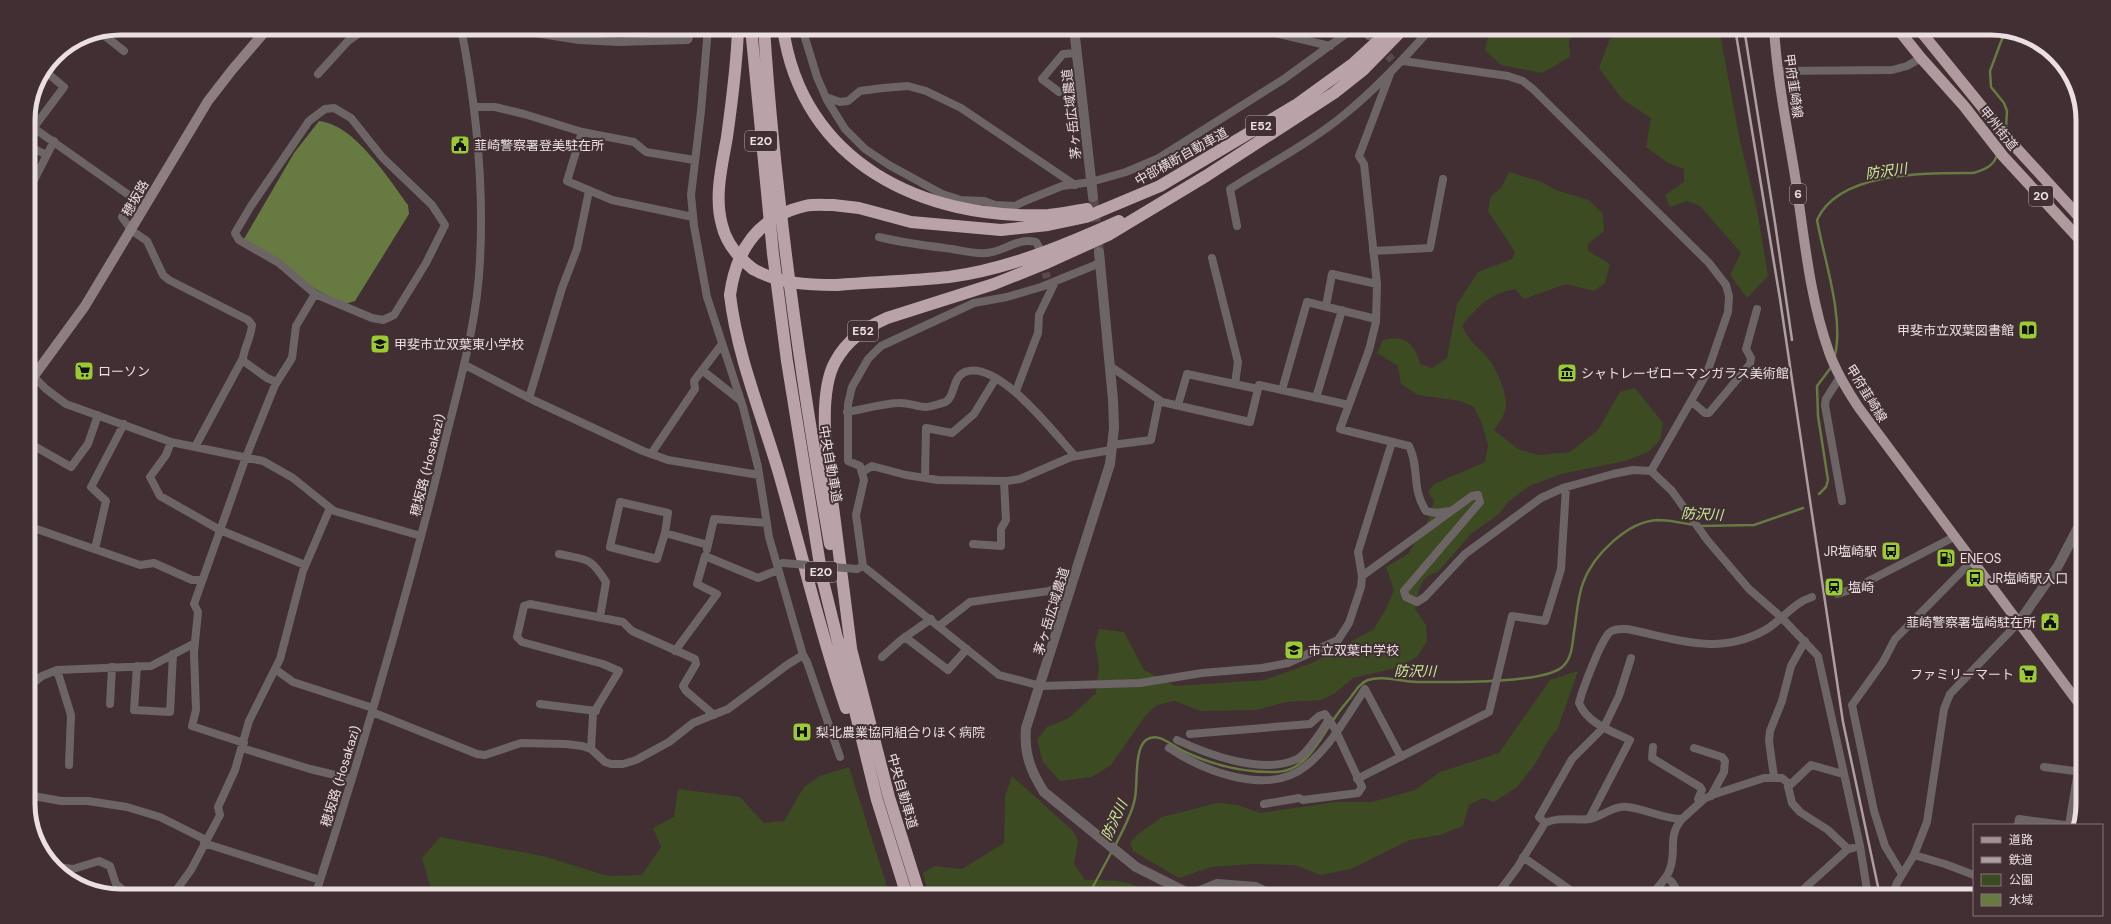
<svg xmlns="http://www.w3.org/2000/svg" width="2111" height="924" viewBox="0 0 2111 924" font-family="'DM Sans','Noto Sans JP',sans-serif">
  <style>
    .green { fill: #3c4b22 }
    .water { fill: #667a42 }
    .lines { fill: none; stroke-linecap: round; stroke-linejoin: round }
    .stream { stroke: #667a42; stroke-width: 2.5 }
    .minor-tunnel { stroke: #5a494d; stroke-width: 8; stroke-dasharray: 8 4; stroke-linecap: butt }
    .tertiary-tunnel { stroke: #5a494d; stroke-width: 10; stroke-dasharray: 10 5; stroke-linecap: butt }
    .minor { stroke: #6d6466; stroke-width: 8 }
    .tertiary { stroke: #6d6466; stroke-width: 10 }
    .secondary { stroke: #8d7e81; stroke-width: 10 }
    .primary { stroke: #a59295; stroke-width: 10 }
    .trunk { stroke: #b09a9e; stroke-width: 11 }
    .motorway { stroke: #baa3a8; stroke-width: 12 }
    .rail { stroke: #ac9ea1; stroke-width: 2.5 }
    .minor-bridge { stroke: #6d6466; stroke-width: 8 }
    .motorway-bridge { stroke: #baa3a8; stroke-width: 12 }
    .labels { text-anchor: middle; stroke-width: 4; stroke-linejoin: round; paint-order: stroke }
    .shield { fill: #412f33; stroke: #b8aaad; stroke-width: 1 }
    .shield-label { font-size: 12px; font-weight: bold; fill: #ebdfe1 }
    .street-label { font-size: 13px; fill: #ebdfe1; stroke: #412f33 }
    .poi-label { font-size: 13px; fill: #ebdfe1; stroke: #412f33; text-anchor: start }
    .water-label { font-size: 14px; font-style: italic; fill: #cded99; stroke: #412f33 }
    .rim { fill: none; stroke: #ebdfe1; stroke-width: 5 }
  </style>
  <rect width="100%" height="100%" fill="#412f33"/>
  <path class="green" d="M1487,28H1580L1569,40L1570,57L1542,73L1501,65L1485,50L1489,33Z
    M1610,28H1719L1740,141L1757,210L1768,276L1747,298L1730,275L1741,253L1700,206L1687,201L1670,207L1665,195L1684,182V169L1668,163L1646,147L1651,118L1622,99L1599,68L1613,31Z
    M1509,172L1542,182L1556,190L1589,200L1603,214L1604,231L1588,244V251L1610,264L1605,283L1594,291L1566,284L1524,299L1515,289C1489,294 1478,306 1462,326C1469,341 1476,345 1487,357C1495,365 1507,393 1506,405C1506,414 1499,423 1494,430L1518,449L1538,455L1570,452L1598,430L1620,392L1635,388L1663,423L1660,440L1648,452L1625,461L1561,474L1529,486L1508,502L1499,514L1471,534L1438,572C1419,576 1418,593 1415,609L1426,625L1427,641L1417,657L1396,668L1353,678L1335,693L1321,700L1286,702L1256,710L1201,711L1174,701L1157,705L1146,715L1111,765L1092,777L1060,781L1043,762L1037,740L1047,727L1069,718L1096,693L1099,666L1095,643L1099,629L1124,632L1144,670L1175,686L1264,680L1312,663L1374,629L1387,607L1394,590L1386,567L1408,554L1429,519L1434,501L1428,492L1434,484L1485,462L1488,445L1482,424L1474,407L1460,401L1418,395L1401,384L1398,366L1377,353L1383,340C1404,334 1415,343 1420,364L1432,368L1447,358L1457,304L1478,272L1512,259L1515,252L1488,211L1491,196L1501,188Z
    M1578,671L1558,728L1548,741L1535,764L1517,787L1494,802L1483,798L1469,805L1463,826L1440,835L1410,840L1351,869L1321,875L1295,865L1253,864L1211,867L1179,878L1133,851L1130,843L1138,834L1162,817L1217,803L1238,805L1260,813L1336,802H1372L1415,790L1440,772L1499,753L1550,680Z
    M849,767L890,896H423L431,889L422,858L440,837L543,856L608,876L642,875L661,847L653,828L674,817L678,789L740,797L764,823L784,821L804,787L820,776Z
    M1012,776L1073,831L1078,841L1074,864L1085,880C1113,880 1132,880 1157,896H929L923,873L934,866L962,869L1004,843L1005,796Z"/>
  <path class="water" d="M319,121C354,124 389,179 408,205L409,214L355,301L345,304L317,290L244,245V239L294,153Z"/>
  <g class="lines">
    <path class="stream" d="M2005,31L1990,71L1991,87L2004,103L2007,111L2006,129
      M2083,250L2078,267L2083,281
      M1835,355C1844,317 1824,259 1817,220C1839,171 1926,173 1973,173C1984,170 1994,166 1997,155
      M1819,494L1826,487L1828,480L1818,416L1817,386L1832,366
      M1699,526L1754,525L1803,508
      M1115,846C1122,831 1132,815 1135,798C1138,782 1134,749 1146,740C1158,731 1172,746 1183,751C1212,765 1243,773 1277,772C1306,771 1319,740 1334,719C1339,711 1345,704 1351,697C1356,690 1360,683 1368,680C1383,675 1401,682 1417,682C1447,682 1539,684 1561,668C1574,658 1572,640 1575,626C1577,612 1578,596 1583,583C1593,555 1628,521 1658,520C1670,520 1682,523 1694,525
      M1088,896L1112,851"/>
    <path class="minor-tunnel" d="M1380,47L1392,60
      M1043,261L1047,278"/>
    <path class="tertiary-tunnel" d="M1093,197L1099,252"/>
    <path class="minor" d="M504,28L579,40L619,42L688,40L692,28
      M708,28L701,111L691,195L694,226L707,297L743,407L758,467L769,537L803,655L807,662L840,757
      M802,28L817,77L827,100L845,129L865,149L889,165L942,194L961,200L984,201L995,205L1015,206L1025,201L1062,186L1091,182L1126,172L1159,158L1284,79L1354,28
      M1253,28L1330,46
      M1363,28L1369,36
      M100,32L124,51
      M572,39L574,28
      M1403,61L1508,76L1523,81L1533,89L1709,263L1726,285L1729,296L1728,312L1707,373L1651,471
      M47,68L65,49
      M1778,71L1892,70L1907,66L1921,58
      M318,74L348,41L367,28
      M1390,74L1359,156L1364,164L1377,284L1376,322L1369,350L1340,429L1409,446C1420,468 1411,489 1426,511L1436,513L1450,511
      M1059,92L1042,79L1063,54L1077,53
      M826,97L840,102L848,101L860,91L883,88L908,86L926,91L961,108L1075,185
      M474,107H495L524,114L582,132L634,142L646,152L694,160
      M334,108L351,118L382,157L432,205L445,225L426,263L394,315L383,320L372,318L315,294L279,263L239,240L235,233L251,206L309,121L325,109Z
      M28,124L133,198L122,217L131,230L147,241L163,275L169,280L248,320L252,325C251,337 245,346 243,358L195,447
      M34,127L64,87L45,71
      M582,132L567,181L612,200L693,217
      M28,146L47,155
      M28,192L54,141
      M1237,226L1230,189C1269,164 1310,143 1345,114C1377,88 1404,59 1431,28
      M879,237C903,243 928,246 952,249C963,251 975,254 986,253C1004,252 1018,237 1036,242L1040,249
      M1373,251L1430,248L1443,179
      M1212,258L1238,362L1235,384
      M1326,306L1332,274L1377,284
      M242,360L267,378L276,382
      M465,365L533,400L643,451L668,460L759,475
      M1110,366L1162,402L1250,422L1259,385L1349,405
      M702,370L741,401
      M28,371L46,389L66,404L171,442L263,461L293,478L334,511L421,536
      M1840,377L1826,399L1825,405L1842,501
      M1282,390L1307,302L1376,319
      M1016,391L1038,333L1039,315L1055,282
      M529,398L562,288L577,249L589,191
      M1316,398L1342,310
      M1691,401L1705,413H1709L1750,364L1751,358L1746,349L1757,309
      M1178,405L1187,374L1258,389
      M847,412C864,409 881,404 898,403C908,402 916,407 925,407C931,407 938,404 943,403C956,399 951,378 965,372C998,359 1055,434 1075,456
      M171,442L166,455L150,477L160,496L220,530L305,565
      M29,443L71,467L88,444L98,415
      M1112,445L1151,440L1159,400
      M651,454L695,389L694,381L722,344
      M862,472L872,466L906,475L938,480L1007,481L1020,479L1071,457L1111,450
      M925,478L926,428L952,433L974,414L996,378
      M28,526L140,565L154,563L192,580H202
      M665,533L668,513L620,502L610,547L657,559L665,533L708,545
      M973,544L1001,546V529L1006,520L1004,481
      M95,549L106,501L91,487L124,424
      M707,549L714,519L767,523
      M559,554C587,560 590,556 606,582L600,617
      M863,566L856,515L864,480L860,466L848,461V404L852,387L868,359L881,346L974,303L1007,297L1041,287L1100,263
      M857,569L863,566L999,675L1041,686L1140,683L1202,673L1262,668L1288,663L1338,640L1349,623L1361,587L1362,576L1358,552L1392,442
      M1362,576L1472,496L1478,495L1480,502L1404,591L1406,597L1417,602L1425,597L1465,554L1541,498L1563,488L1613,474L1633,470L1651,471L1672,491L1708,541L1749,589L1781,617L1818,656L1860,846L1868,896
      M1837,594L1853,589L1954,537
      M939,626L970,602L1049,591L1058,587L1071,589
      M905,637L948,670L967,649
      M675,651L717,594L697,584L705,556L758,578L778,570
      M882,657L901,640L931,619
      M137,666L134,710L170,712L173,654
      M275,669L293,682L373,708
      M57,670L71,715L69,765
      M28,687L42,676L57,670L151,666L195,643
      M110,704L112,667
      M540,704L596,711
      M372,712L477,754L485,755L521,743L566,744L582,746L591,749L605,762L611,764H623L636,760L669,742L693,723L728,709L787,665L803,655
      M1190,734L1310,724L1319,716L1325,714L1335,729L1362,787L1358,793L1303,800L1299,798L1264,804
      M1177,740C1209,755 1263,775 1297,759C1306,755 1324,728 1329,719
      M244,743L192,726L196,710L194,652L198,612L194,604L246,457L275,385L292,358L296,326L315,294
      M1653,747L1652,758L1700,787L1702,790L1698,799L1701,802
      M242,748L310,769L352,779
      M1169,748C1204,771 1268,797 1306,766C1331,746 1347,716 1365,689L1401,757
      M1694,748L1722,757L1725,761L1724,772L1711,796
      M591,749L593,714L619,671L603,664L522,642L517,637L524,606L530,604L623,622L632,631L695,659L696,664L683,686L686,691L714,715
      M2044,767L2082,772
      M1774,777L1769,741L1770,731L1782,701L1791,666L1805,641
      M1357,779L1489,712L1512,616L1545,621L1561,569L1566,487
      M1788,787L1811,765L1843,774
      M28,795L61,801H88L127,807L160,817L206,840
      M1589,819L1630,740C1611,731 1587,723 1579,703C1583,688 1600,643 1609,633C1614,628 1621,629 1627,629C1677,639 1719,657 1767,629C1783,619 1793,603 1812,597
      M1545,823L1539,817L1572,759L1604,727L1619,696L1631,658
      M2018,825L2019,819L2065,825
      M2069,825L2078,771
      M204,843L320,880
      M1914,855L1945,864L1974,875
      M1523,857L1573,892L1571,896
      M57,867L73,869L99,861L110,866L116,884L130,896
      M1902,874L1885,846L1874,811L1852,705L1883,662L1895,639L1972,561
      M1666,877L1672,882L1680,896
      M1190,894L1217,883L1256,886L1276,896
      M172,896L191,870L220,815L218,807L235,770L249,721L280,659L303,571L330,508
      M315,896C361,754 403,611 439,466C455,397 477,330 480,260C484,182 476,104 461,28
      M1496,896L1517,868L1545,823C1559,816 1575,821 1590,819C1603,816 1614,805 1628,807C1646,809 1663,819 1682,819L1704,799L1712,795L1764,778H1782L1787,782L1792,803L1800,812L1828,830L1848,849
      M1650,896C1657,888 1667,879 1670,869C1677,849 1667,837 1682,819
      M1796,896L1848,849L1853,848
      M1895,896L1894,891L1897,883L1914,855L1927,822L1944,709L1950,694L2019,622"/>
    <path class="tertiary" d="M1074,28L1093,197
      M1099,252L1113,400L1114,428L1110,464L1026,728C1024,753 1030,770 1044,792L1136,867L1194,896
      M2019,622L2058,566L2083,518"/>
    <path class="secondary" d="M28,384L85,306L208,101L232,70L268,28"/>
    <path class="primary" d="M1774,28C1777,78 1787,127 1795,176C1804,234 1809,296 1829,352C1836,372 1847,390 1859,408L2083,709"/>
    <path class="trunk" d="M1897,28L1921,58L1964,106L2003,156L2083,243
      M1918,28L2009,140L2083,221"/>
    <path class="motorway" d="M738,28C737,65 732,101 727,137C722,166 714,196 722,225C726,243 739,258 753,269
      M751,28L773,254L787,361L822,577L877,800L907,896
      M764,28C775,201 800,373 830,544
      M783,28C802,163 923,220 1048,215C1061,214 1074,211 1087,209
      M833,205L859,208L911,222L1001,230L1048,225L1086,217L1160,186L1296,105L1354,63L1392,28
      M837,285C874,282 912,281 949,277C1009,269 1065,245 1119,221
      M730,295C737,355 761,413 778,470C801,549 819,630 846,708
      M849,641L889,797L920,896
      M851,648C846,609 841,570 836,530C831,486 814,401 835,362C847,340 865,328 887,318L994,284L1044,264L1108,235L1206,176L1334,93L1363,70L1404,28"/>
    <path class="rail" d="M1735,28L1780,299L1843,722L1880,896
      M1744,28L1775,223L1792,340"/>
    <path class="minor-bridge" d="M783,563L857,569"/>
    <path class="motorway-bridge" d="M753,269C780,284 807,285 837,285
      M730,295C736,250 758,217 805,206C814,204 824,205 833,205"/>
  </g>
  <defs>
    <g id="civic-square" transform="scale(1)"><rect x="-9" y="-9" width="18" height="18" rx="4" fill="#9cca32" stroke="#412f33"/><path d="M-.6-6.5H3V-4.5H.6V-3L4-1V1h2V6H-6V1h2V-1L-.6-3ZM-1.2 2.5V6h2.4V2.5Z" fill="#111"/></g>
    <g id="library-square" transform="scale(1)"><rect x="-9" y="-9" width="18" height="18" rx="4" fill="#9cca32" stroke="#412f33"/><path d="M-6-4Q-3-5.5-.7-3.5V5Q-3 3-6 4ZM6-4Q3-5.5 .7-3.5V5Q3 3 6 4Z" fill="#111"/></g>
    <g id="school-square" transform="scale(1)"><rect x="-9" y="-9" width="18" height="18" rx="4" fill="#9cca32" stroke="#412f33"/><path d="M0-5L7-2L0 1L-7-2ZM-4 1L0 2.5L4 1V4Q0 6-4 4Z" fill="#111"/></g>
    <g id="supermarket-square" transform="scale(1)"><rect x="-9" y="-9" width="18" height="18" rx="4" fill="#9cca32" stroke="#412f33"/><path d="M-6-5.5h2.5l.6 2H6L4.5 2H-2.5L-4.4-4H-6ZM-1.5 3.2a1.3 1.3 0 1 0 .1 0ZM3 3.2a1.3 1.3 0 1 0 .1 0Z" fill="#111"/></g>
    <g id="museum-square" transform="scale(1)"><rect x="-9" y="-9" width="18" height="18" rx="4" fill="#9cca32" stroke="#412f33"/><path d="M0-6L6-3V-2H-6V-3ZM-5-1h2V3h-2ZM-1-1h2V3h-2ZM3-1h2V3H3ZM-6 4H6V6H-6Z" fill="#111"/></g>
    <g id="bus-square" transform="scale(1)"><rect x="-9" y="-9" width="18" height="18" rx="4" fill="#9cca32" stroke="#412f33"/><path d="M-5-6H5V4H4V6H2V4H-2V6H-4V4H-5ZM-3.5-4V0h7V-4ZM-3.5 1.2v1.5H-2V1.2ZM2 1.2v1.5H3.5V1.2Z" fill="#111"/></g>
    <g id="fuel-square" transform="scale(1)"><rect x="-9" y="-9" width="18" height="18" rx="4" fill="#9cca32" stroke="#412f33"/><path d="M-5.5-6h7V0h2V4h1.3V-2.5L3-4.5l.8-.8L6-3V5H2.5V1h-1V6h-7ZM-4.2-4.7v3.2H.2V-4.7Z" fill="#111"/></g>
    <g id="station-square" transform="scale(1)"><rect x="-9" y="-9" width="18" height="18" rx="4" fill="#9cca32" stroke="#412f33"/><path d="M-3-6H3Q5-6 5-4V2Q5 4 3 4L4.5 6H3L1.5 4h-3L-3 6H-4.5L-3 4Q-5 4-5 2V-4Q-5-6-3-6ZM-3.5-4v3h7v-3ZM-3.5 1v1.5H-2V1ZM2 1v1.5H3.5V1Z" fill="#111"/></g>
    <g id="hospital-square" transform="scale(1)"><rect x="-9" y="-9" width="18" height="18" rx="4" fill="#9cca32" stroke="#412f33"/><path d="M-5-5h3v3.5h4V-5h3V5h-3V1.5h-4V5h-3Z" fill="#111"/></g>
  </defs>
  <g fill-rule="evenodd">
    <use href="#civic-square" x="460" y="145"/>
    <use href="#library-square" x="2028" y="330"/>
    <use href="#school-square" x="380" y="344"/>
    <use href="#supermarket-square" x="84" y="371"/>
    <use href="#museum-square" x="1567" y="373"/>
    <use href="#bus-square" x="1891" y="551"/>
    <use href="#fuel-square" x="1946" y="558"/>
    <use href="#bus-square" x="1975" y="578"/>
    <use href="#station-square" x="1834" y="587"/>
    <use href="#civic-square" x="2050" y="622"/>
    <use href="#school-square" x="1294" y="650"/>
    <use href="#supermarket-square" x="2028" y="674"/>
    <use href="#hospital-square" x="802" y="732"/>
  </g>
  <g class="labels">
    <g class="shield">
      <rect x="1246" y="116" width="30" height="20" rx="3"/>
      <rect x="745" y="131" width="32" height="20" rx="3"/>
      <rect x="1790" y="184" width="16" height="20" rx="3"/>
      <rect x="2029" y="186" width="24" height="20" rx="3"/>
      <rect x="848" y="321" width="30" height="20" rx="3"/>
      <rect x="805" y="562" width="32" height="20" rx="3"/>
    </g>
    <g class="shield-label">
      <text x="1261" y="130">E52</text>
      <text x="761" y="145">E20</text>
      <text x="1798" y="198">6</text>
      <text x="2041" y="200">20</text>
      <text x="863" y="335">E52</text>
      <text x="821" y="576">E20</text>
    </g>
    <g class="street-label">
      <text transform="translate(1794 86) rotate(82)" y="5">甲府韮崎線</text>
      <text transform="translate(1071 114) rotate(-96)" y="5">茅ヶ岳広域農道</text>
      <text transform="translate(1999 128) rotate(51)" y="5">甲州街道</text>
      <text transform="translate(1181 156) rotate(-29)" y="5">中部横断自動車道</text>
      <text transform="translate(135 198) rotate(-60)" y="5">穂坂路</text>
      <text transform="translate(1867 393) rotate(58)" y="5">甲府韮崎線</text>
      <text transform="translate(831 464) rotate(80)" y="5">中央自動車道</text>
      <text transform="translate(427 465) rotate(-76)" y="5">穂坂路 (Hosakazi)</text>
      <text transform="translate(1051 611) rotate(-73)" y="5">茅ヶ岳広域農道</text>
      <text transform="translate(340 776) rotate(-73)" y="5">穂坂路 (Hosakazi)</text>
      <text transform="translate(903 791) rotate(74)" y="5">中央自動車道</text>
    </g>
    <g class="poi-label">
      <text x="474" y="150">韮崎警察署登美駐在所</text>
      <text x="2014" y="335" text-anchor="end">甲斐市立双葉図書館</text>
      <text x="394" y="349">甲斐市立双葉東小学校</text>
      <text x="98" y="376">ローソン</text>
      <text x="1581" y="378">シャトレーゼローマンガラス美術館</text>
      <text x="1877" y="556" text-anchor="end">JR塩崎駅</text>
      <text x="1960" y="563">ENEOS</text>
      <text x="1989" y="583">JR塩崎駅入口</text>
      <text x="1848" y="592">塩崎</text>
      <text x="2036" y="627" text-anchor="end">韮崎警察署塩崎駐在所</text>
      <text x="1308" y="655">市立双葉中学校</text>
      <text x="2014" y="679" text-anchor="end">ファミリーマート</text>
      <text x="816" y="737">梨北農業協同組合りほく病院</text>
    </g>
    <g class="water-label">
      <text transform="translate(1886 171) rotate(-8)" y="5">防沢川</text>
      <text transform="translate(1702 514) rotate(3)" y="5">防沢川</text>
      <text transform="translate(1415 671) rotate(1)" y="5">防沢川</text>
      <text transform="translate(1114 820) rotate(-65)" y="5">防沢川</text>
    </g>
  </g>
  <path d="M0 0H2111V924H0ZM120 35H1991A85 85 0 0 1 2076 120V804A85 85 0 0 1 1991 889H120A85 85 0 0 1 35 804V120A85 85 0 0 1 120 35Z" fill="#412f33" fill-rule="evenodd"/>
  <path class="rim" d="M120 35H1991A85 85 0 0 1 2076 120V804A85 85 0 0 1 1991 889H120A85 85 0 0 1 35 804V120A85 85 0 0 1 120 35Z"/>
  <rect x="1973" y="824" width="130" height="92" fill="#412f33" stroke="#857579"/>
  <rect x="1981" y="837" width="20" height="6" fill="#a59295" stroke="#857579"/>
  <text x="2009" y="844" font-size="12" fill="#ebdfe1">道路</text>
  <rect x="1981" y="857" width="20" height="6" fill="#ac9ea1" stroke="#857579"/>
  <text x="2009" y="864" font-size="12" fill="#ebdfe1">鉄道</text>
  <rect x="1981" y="874" width="20" height="12" fill="#3c4b22" stroke="#857579"/>
  <text x="2009" y="884" font-size="12" fill="#ebdfe1">公園</text>
  <rect x="1981" y="894" width="20" height="12" fill="#667a42" stroke="#857579"/>
  <text x="2009" y="904" font-size="12" fill="#ebdfe1">水域</text>
</svg>
